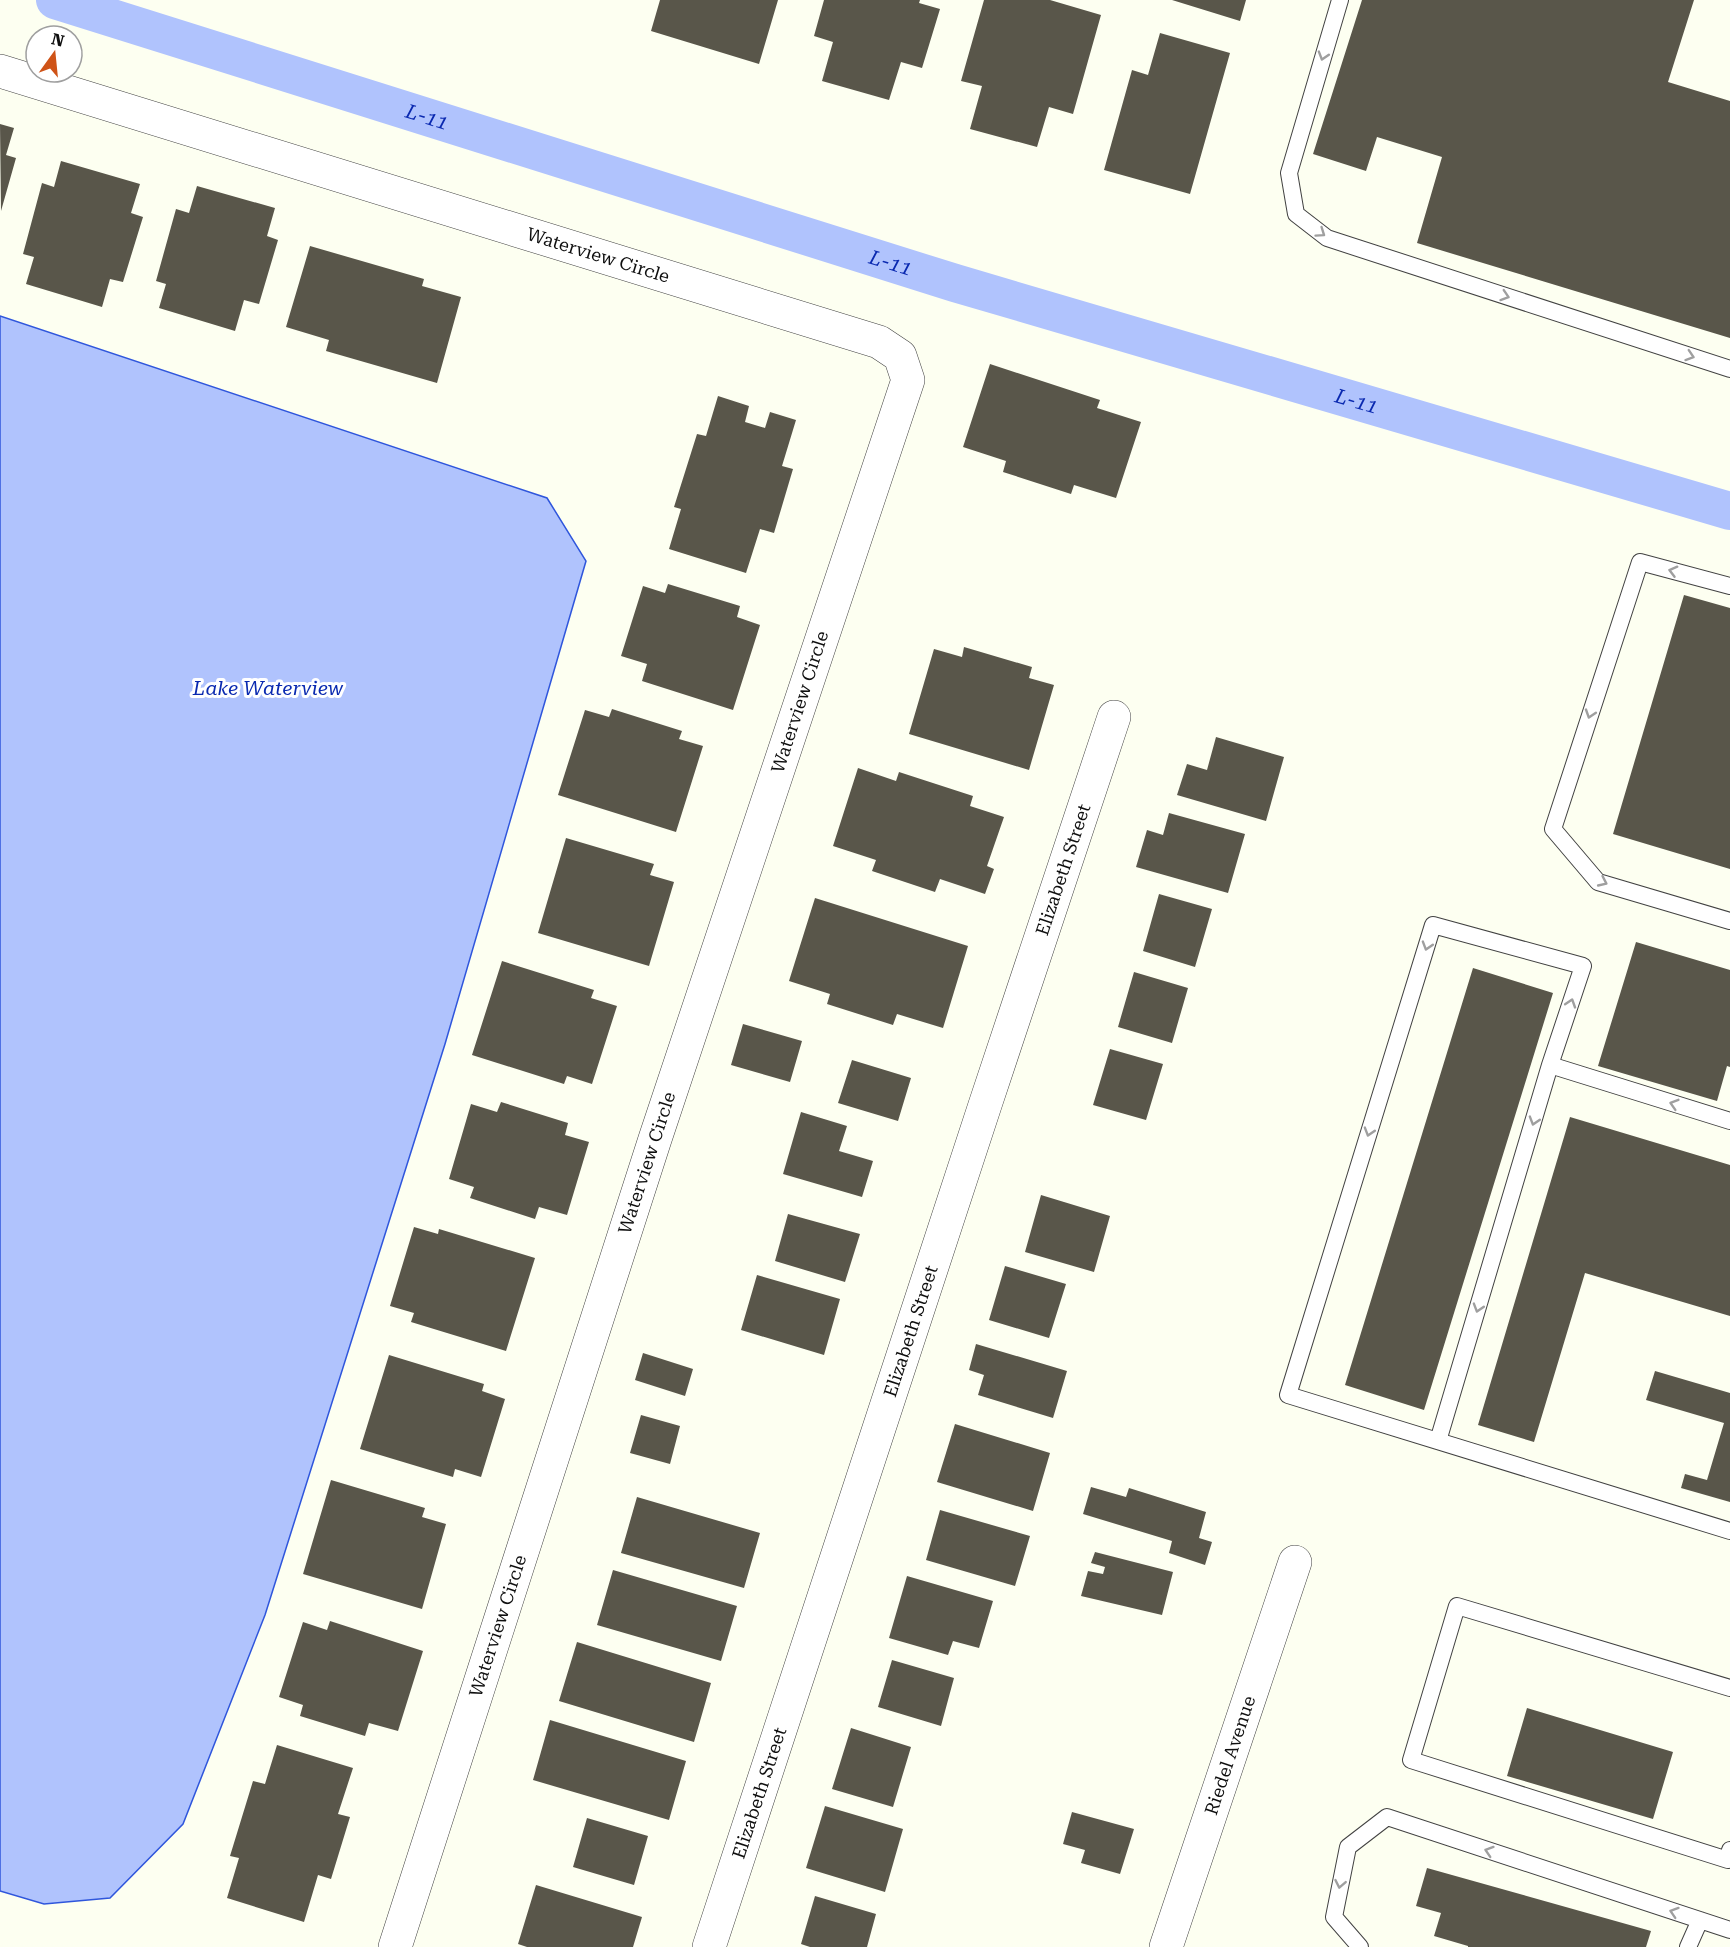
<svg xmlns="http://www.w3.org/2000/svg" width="1730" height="1947" viewBox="0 0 1730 1947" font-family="'Roboto Serif',serif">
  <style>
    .water { fill: #b0c3fd; stroke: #2f56dc; stroke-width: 1.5 }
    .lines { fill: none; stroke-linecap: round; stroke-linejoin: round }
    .canal { stroke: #b0c3fd; stroke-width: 38 }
    .building { fill: #59564a }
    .lane-casing { stroke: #424242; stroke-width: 18 }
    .street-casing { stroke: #424242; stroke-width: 34 }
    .lane { stroke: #fff; stroke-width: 16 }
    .street { stroke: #fff; stroke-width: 33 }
    .oneway { stroke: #9f9f9f }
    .labels { text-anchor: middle; stroke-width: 6; stroke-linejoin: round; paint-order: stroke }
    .street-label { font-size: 18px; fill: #0f0f0f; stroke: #fff }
    .water-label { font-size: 20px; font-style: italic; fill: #0a29b0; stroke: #fff }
  </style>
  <rect width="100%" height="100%" fill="#fdfff1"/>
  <path class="water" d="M0,316L547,498L586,561L445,1044L265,1615L183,1824L110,1898L44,1904L0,1891Z"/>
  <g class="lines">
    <path class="canal" id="s1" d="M55,0L955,283L1730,511"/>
  </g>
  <path class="building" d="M660,0H778L759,64L651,31Z
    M824,0H920L919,3L940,9L922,68L901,62L889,100L822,81L833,42L814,36Z
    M984,0H1050L1101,15L1073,114L1049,107L1037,147L970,129L982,86L961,81Z
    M1172,0H1246L1240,21Z
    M1362,0H1694L1668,82L1730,101V338L1417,243L1442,157L1377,137L1366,171L1313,154Z
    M1160,33L1230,53L1190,194L1104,170L1132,70L1148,75Z
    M0,124L14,128L6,155L16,158L1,211Z
    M61,161L140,184L131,213L143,217L123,282L110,279L102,307L26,284L34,257L23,254L42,183L54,187Z
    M197,186L275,208L267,236L278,240L259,304L244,300L235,331L159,308L166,284L156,281L176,209L189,213Z
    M310,246L424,279L422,286L461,297L437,383L326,351L329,340L286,327Z
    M990,364L1100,400L1097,408L1141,422L1116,498L1074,485L1071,494L1003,472L1006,461L963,447Z
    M718,396L749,406L745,422L765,428L770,412L796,420L782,466L793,469L774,533L760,529L746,573L669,549L681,509L674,507L697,434L706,436Z
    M668,584L740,606L737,617L760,625L733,710L642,681L647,664L621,656L643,586L665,593Z
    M1684,595L1730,608V869L1613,834Z
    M964,647L1032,667L1029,678L1054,685L1029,770L909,734L934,649L962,657Z
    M612,709L682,731L679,739L703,746L676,832L558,795L585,710L609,717Z
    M1216,737L1284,757L1266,821L1177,795L1187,764L1207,770Z
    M858,768L896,781L899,772L973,796L970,806L1004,817L987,866L994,869L985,894L940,879L935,892L872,871L876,860L833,846Z
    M1169,813L1245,834L1228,893L1136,867L1147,830L1163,835Z
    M566,838L654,864L650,875L674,882L649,966L538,933Z
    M1159,894L1212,909L1195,967L1143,951Z
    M815,898L968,946L943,1028L897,1014L893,1025L827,1004L830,994L789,981Z
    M1636,942L1730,970V1067L1727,1066L1717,1101L1598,1066Z
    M502,961L594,990L591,998L617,1006L592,1084L567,1076L564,1084L472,1055Z
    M1473,968L1553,993L1424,1410L1345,1385Z
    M1134,972L1188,988L1172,1043L1118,1027Z
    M743,1024L802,1041L790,1082L731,1065Z
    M1110,1049L1163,1064L1146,1120L1093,1105Z
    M852,1060L911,1078L898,1121L838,1103Z
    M501,1102L568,1123L565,1135L589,1142L567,1215L539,1207L535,1219L470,1198L474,1187L449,1179L471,1104L497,1112Z
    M801,1112L847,1126L839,1151L873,1161L862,1197L783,1174Z
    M1570,1117L1730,1165V1316L1585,1273L1534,1442L1478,1425Z
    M1041,1195L1110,1216L1094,1272L1025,1252Z
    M788,1214L860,1234L845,1282L775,1261Z
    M414,1227L438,1234L439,1229L535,1258L506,1351L411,1322L414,1313L390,1306Z
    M1005,1266L1066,1284L1049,1338L989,1320Z
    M757,1275L840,1299L824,1355L741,1330Z
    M976,1344L1067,1371L1053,1418L978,1395L984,1375L969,1370Z
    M643,1353L693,1369L685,1396L635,1380Z
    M389,1355L484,1384L482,1391L505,1399L481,1477L455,1469L453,1477L360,1449Z
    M1655,1371L1730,1393V1502L1681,1488L1685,1474L1707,1480L1724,1423L1646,1400Z
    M641,1415L680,1426L670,1464L630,1453Z
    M955,1424L1050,1453L1033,1511L937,1482Z
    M331,1480L425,1508L422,1517L446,1524L422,1609L303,1574Z
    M1091,1487L1126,1497L1129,1488L1206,1512L1199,1538L1212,1542L1205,1565L1169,1553L1172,1541L1083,1514Z
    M637,1497L760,1533L744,1588L621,1553Z
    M940,1510L1030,1536L1015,1586L926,1560Z
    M1095,1552L1173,1572L1162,1615L1081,1596L1088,1571L1103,1574L1105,1567L1091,1563Z
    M613,1570L737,1606L721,1661L597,1625Z
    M907,1576L993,1601L979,1648L953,1641L948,1655L889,1638Z
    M330,1621L423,1651L398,1731L369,1723L365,1736L300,1716L303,1705L279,1697L303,1622L327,1630Z
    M577,1642L711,1683L694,1742L559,1701Z
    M892,1660L954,1678L941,1726L878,1707Z
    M1527,1708L1673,1752L1653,1819L1507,1776Z
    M550,1720L686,1761L669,1820L533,1780Z
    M851,1728L911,1747L893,1807L832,1789Z
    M277,1745L353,1768L338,1814L350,1817L331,1879L318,1875L304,1922L227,1898L239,1858L230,1856L253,1781L265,1784Z
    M825,1806L903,1829L885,1892L806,1868Z
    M1072,1812L1134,1829L1120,1874L1081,1863L1085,1850L1063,1844Z
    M587,1818L648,1836L634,1885L573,1867Z
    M1427,1868L1651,1931L1646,1947H1468V1946L1434,1936L1441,1913L1416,1906Z
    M536,1885L642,1917L633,1947H527L518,1944Z
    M815,1896L876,1914L867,1947H810L801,1944Z"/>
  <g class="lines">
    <g class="lane-casing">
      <path id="lane" d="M1340,0L1289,173L1296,214L1327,238L1730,369
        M1730,586L1640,562L1553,829L1598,882L1730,921
        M1730,1121L1550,1065L1583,966L1433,925L1288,1395L1730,1531
        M1438,1441L1550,1065
        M1730,1688L1457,1606L1411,1760L1728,1860L1730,1850
        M1360,1947L1334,1917L1348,1847L1387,1817L1730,1930
        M1688,1947L1700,1920"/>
    </g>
    <g class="street-casing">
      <g id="street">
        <path id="s2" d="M0,71L879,342L900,356L908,380L655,1139L395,1947"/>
        <path id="s3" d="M709,1947L985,1105L1114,717"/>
        <path id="s4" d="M1166,1947L1295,1562"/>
      </g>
    </g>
    <use href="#lane" class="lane"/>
    <use href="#street" class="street"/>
  </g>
  <defs><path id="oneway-chevron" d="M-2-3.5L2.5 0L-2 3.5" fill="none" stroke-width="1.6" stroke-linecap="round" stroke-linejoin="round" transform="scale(1.5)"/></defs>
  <g class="oneway">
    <use href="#oneway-chevron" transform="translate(1323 56) rotate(107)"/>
    <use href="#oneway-chevron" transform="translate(1321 233) rotate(35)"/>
    <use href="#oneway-chevron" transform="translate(1505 296) rotate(18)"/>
    <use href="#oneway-chevron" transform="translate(1690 356) rotate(18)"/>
    <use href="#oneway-chevron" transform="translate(1673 571) rotate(-165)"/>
    <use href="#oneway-chevron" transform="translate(1590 714) rotate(108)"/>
    <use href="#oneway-chevron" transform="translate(1603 882) rotate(25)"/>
    <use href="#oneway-chevron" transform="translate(1427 946) rotate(107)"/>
    <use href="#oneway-chevron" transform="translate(1571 1003) rotate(-72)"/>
    <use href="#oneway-chevron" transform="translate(1674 1104) rotate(-163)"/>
    <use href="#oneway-chevron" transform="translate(1534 1121) rotate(107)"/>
    <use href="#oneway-chevron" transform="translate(1369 1132) rotate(107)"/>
    <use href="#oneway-chevron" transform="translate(1478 1308) rotate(107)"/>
    <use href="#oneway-chevron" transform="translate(1489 1851) rotate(-162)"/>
    <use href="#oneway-chevron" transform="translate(1340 1884) rotate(101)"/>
    <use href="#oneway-chevron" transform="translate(1674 1912) rotate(-162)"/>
  </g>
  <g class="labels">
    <g class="street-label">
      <text dy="6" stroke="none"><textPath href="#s2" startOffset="626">Waterview Circle</textPath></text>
      <text transform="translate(800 702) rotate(-72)" y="6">Waterview Circle</text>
      <text dy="6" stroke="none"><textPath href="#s3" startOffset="1134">Elizabeth Street</textPath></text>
      <text transform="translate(647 1163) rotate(-72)" y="6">Waterview Circle</text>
      <text dy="6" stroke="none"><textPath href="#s3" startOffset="648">Elizabeth Street</textPath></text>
      <text transform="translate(498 1626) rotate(-72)" y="6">Waterview Circle</text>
      <text dy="6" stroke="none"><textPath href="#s4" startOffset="202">Riedel Avenue</textPath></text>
      <text dy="6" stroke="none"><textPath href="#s3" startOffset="162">Elizabeth Street</textPath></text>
    </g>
    <g class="water-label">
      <text dy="7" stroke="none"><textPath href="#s1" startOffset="390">L-11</textPath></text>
      <text dy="7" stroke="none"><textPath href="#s1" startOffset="876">L-11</textPath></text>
      <text dy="7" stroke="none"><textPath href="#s1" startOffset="1362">L-11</textPath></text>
      <text x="268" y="695">Lake Waterview</text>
    </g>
  </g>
  <g transform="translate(54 54) rotate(15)"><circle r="28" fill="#ffffff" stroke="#9f9f9f" stroke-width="1.5"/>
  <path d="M0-4.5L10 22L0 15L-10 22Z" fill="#cf5317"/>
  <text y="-9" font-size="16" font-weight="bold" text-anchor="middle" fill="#0f0f0f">N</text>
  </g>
</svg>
